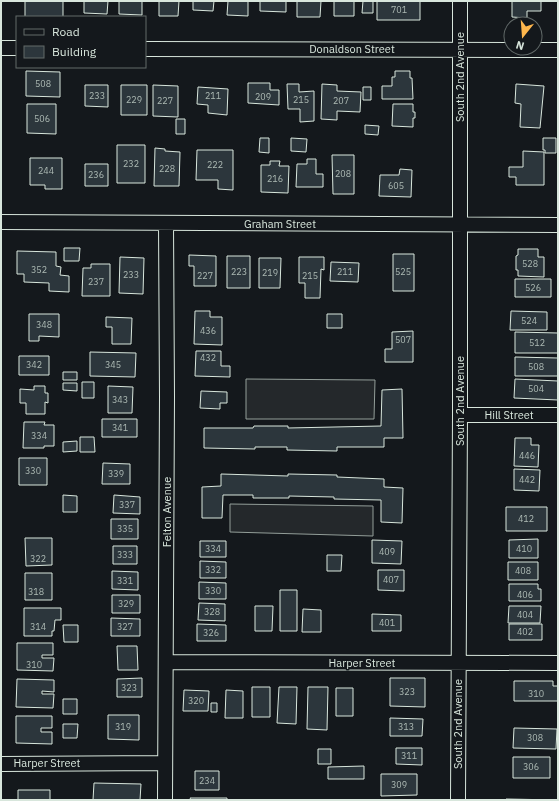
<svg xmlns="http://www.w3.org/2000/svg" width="559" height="801" viewBox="0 0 559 801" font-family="'IBM Plex Sans',sans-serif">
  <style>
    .parking { fill: #24282b; stroke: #939e99 }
    .building { fill: #2c363c; stroke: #d8e6dc }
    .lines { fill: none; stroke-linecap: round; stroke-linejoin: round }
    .minor-casing { stroke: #d8e6dc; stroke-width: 16 }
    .minor { stroke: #14181c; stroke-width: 14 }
    .labels { text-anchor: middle; stroke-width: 3; stroke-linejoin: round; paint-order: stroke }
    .number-label { font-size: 9px; fill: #adbab4 }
    .street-label { font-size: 11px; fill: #d8e6dc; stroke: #14181c }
  </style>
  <rect width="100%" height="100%" fill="#14181c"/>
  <path class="parking" d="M246,379L375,380L374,419H246Z
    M230,504L373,506V536L230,532Z"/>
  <path class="building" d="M25,1H63V17H25Z
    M84,1H108L107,14L84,13Z
    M119,1H142V15L119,14Z
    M159,1H179L178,16H159Z
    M193,1H214L213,11L193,10Z
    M228,1H248V16L227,15Z
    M260,1H286V12L260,11Z
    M297,1H321L320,17H297Z
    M334,1H354V16H334Z
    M363,1H373V13H362Z
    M377,1H420V20H377Z
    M512,1H541V11H527V18L512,17Z
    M26,71L60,72V97L26,96Z
    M395,71H410V78H412L413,99H382V86H392V77H395Z
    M248,83H270V90H279V105L248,103Z
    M287,84H299V92L314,91V121L300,122V109H288Z
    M322,84L337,85V91L361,92L360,112L337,111V120L321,119Z
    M516,84L544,86L540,128L520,127L521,104L515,103Z
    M85,85H108V107L85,106Z
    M121,85H147V115H121Z
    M153,85L178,86V117L153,116Z
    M198,87L228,89L227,115L208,113V105L197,104Z
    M363,87H371V100H363Z
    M27,104H56V134L27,133Z
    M393,104H413V112H415V118H413V127L392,126Z
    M176,119H185V134H176Z
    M365,125L379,126L378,135L365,134Z
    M260,138H269V153L259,152Z
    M291,138L307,139L306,152L291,151Z
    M543,138H556V153H545V150H543Z
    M117,145H145V183H117Z
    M155,148L165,149V151L180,152L179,186H154Z
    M197,150H233V190L218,189V180H196Z
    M523,151L544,152V185H516V177H509V167H523Z
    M332,155H354V194H333Z
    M30,158H62V189H45V185H30Z
    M307,159H316V174H323V187H296L297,164H307Z
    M270,161H280L279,166H289L288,193L261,192V165H270Z
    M85,164H108V186H85Z
    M400,169L412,170L411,197L379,196L380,175H399Z
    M64,248H80L79,261H64Z
    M518,249H538V257H544V277L518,276V270H516V256L518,255Z
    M17,251L56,252V266L61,267L60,275L69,276V292L49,291V283L24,282V274H17Z
    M393,254H414V291H393Z
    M189,255L216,256V286H194V266H189Z
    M227,256H250V288H227Z
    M120,257L144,258L143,294L119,293Z
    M299,257H324V270L321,269L320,298H305V283H299Z
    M259,258H281L280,288H259Z
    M331,262L359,263L358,282L330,281Z
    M91,264H110V296H82L83,268H91Z
    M515,279H551V297H515Z
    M195,311H210V317H222V345L194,344Z
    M511,311L547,312V330H510Z
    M29,314H59V337L39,336V341H29Z
    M327,314H342V328H327Z
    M106,317L132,318L131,344H112V327H106Z
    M413,331V362H385V349H392V332Z
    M515,332L558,333V353H515Z
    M196,351H221V366H230V377L195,376Z
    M90,352L136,353L135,377L90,376Z
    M19,356H49V375H19Z
    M515,357L558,358V376H515Z
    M63,372H77V380H63Z
    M515,379L558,381V400L514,398Z
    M82,382H94V398H82Z
    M63,383H77V391L63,390Z
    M34,386H45V393H48V403L45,402V414H26V403H20V389L34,390Z
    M108,386L133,387L132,413H108Z
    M402,389L403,438H384V447H337V451L287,450V447H255V449L204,448V428H253L254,426H288V428L381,426L382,390Z
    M201,391L227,392V403H220V409L200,408Z
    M102,419H137V437H102Z
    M24,422H45L44,425H54V446H44V448H23Z
    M80,437H94L95,452H80Z
    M515,438H531V445H539L538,467L514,466Z
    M77,441V451L63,452V442Z
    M19,458H47V485H19Z
    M103,463L130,464V484H102Z
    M514,469L540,470L539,491L514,490Z
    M221,474L288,476V474L337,475V477L384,479V487L403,488L402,523L381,522V500L334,499V497L289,496V498H253V495H223L222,518H202V487L221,486Z
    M63,495L77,496V512H63Z
    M114,495L140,497V514L113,513Z
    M506,507H547V531H506Z
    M111,519H138V539H111Z
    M25,538H52V565L26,566Z
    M538,539V558H509V540Z
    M372,540L402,541L401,564L372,563Z
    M200,541H226V557H200Z
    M113,546H137V564H113Z
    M327,555H342L341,571H327Z
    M200,561L226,562V578H200Z
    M508,562H538V580H508Z
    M378,570H404V591L378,590Z
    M112,571L138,572V590L112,589Z
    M25,573H52V600H25Z
    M199,582L226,583V599H199Z
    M509,584H538V589H541V601H509Z
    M280,590H297V631H280Z
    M112,595H140V613H112Z
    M199,603L225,604V621L198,620Z
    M255,606H273L272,631H255Z
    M509,606H541L540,623H508Z
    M24,608H61V620H55L54,631H52V636H24Z
    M303,609L321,610V632H302Z
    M372,614L401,615V631H372Z
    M111,618L140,619V636H111Z
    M197,624L226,625V641H197Z
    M509,624H542V640H509Z
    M63,625H78V642H64Z
    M17,643H53V655H42V658H54L53,671L17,670Z
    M117,646H137L138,670H118Z
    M142,678V697H117V679Z
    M390,678H425V707L390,706Z
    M17,679L54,680V692L42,691V694H54L53,708L16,707Z
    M514,681H553V686H558V701H514Z
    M252,687H270V717H252Z
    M279,687H297L296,724L277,723Z
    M308,687H328L327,730L307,729Z
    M336,688H353V716H336Z
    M184,690L209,691L208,711H183Z
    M226,690L243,691V718H225Z
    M63,699H77V714H63Z
    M211,703H217V712H211Z
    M108,715H139V740L108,739Z
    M16,716H52V728H41V732H52V744L16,743Z
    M390,718L423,719L422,736H390Z
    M63,724H78L77,738H63Z
    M514,728L557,729L556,749L513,748Z
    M396,748H422V765L396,764Z
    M318,749H331V764H318Z
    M513,757H550V778H513Z
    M364,766V779H328V767Z
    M195,771H219V790H195Z
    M381,774H417V795L381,796Z
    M94,783L141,784L140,800H93Z
    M18,790H50V800H18Z
    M190,798H227V800H191Z
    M506,799L558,800H506Z"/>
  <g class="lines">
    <g class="minor-casing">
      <path id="minor" d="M1,48H17
        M145,49L558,50
        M1,222L558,225
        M460,415H558
        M166,662L558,663
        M1,764L165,763
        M165,800L167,396L166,223
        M458,800L460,415V1"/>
    </g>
    <use href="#minor" class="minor"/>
  </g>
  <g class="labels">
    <g class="number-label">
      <text x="399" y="13">701</text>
      <text x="43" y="87">508</text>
      <text x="97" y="99">233</text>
      <text x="213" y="99">211</text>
      <text x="263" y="100">209</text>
      <text x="134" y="103">229</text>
      <text x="301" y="103">215</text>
      <text x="165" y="104">227</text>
      <text x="341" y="104">207</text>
      <text x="42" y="122">506</text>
      <text x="131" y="167">232</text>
      <text x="215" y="168">222</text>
      <text x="167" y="172">228</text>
      <text x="46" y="174">244</text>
      <text x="343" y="177">208</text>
      <text x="96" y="178">236</text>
      <text x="275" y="182">216</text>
      <text x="396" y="189">605</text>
      <text x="530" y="267">528</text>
      <text x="39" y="273">352</text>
      <text x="239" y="275">223</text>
      <text x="345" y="275">211</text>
      <text x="403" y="275">525</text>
      <text x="270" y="276">219</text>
      <text x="131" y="278">233</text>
      <text x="205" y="279">227</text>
      <text x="310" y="279">215</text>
      <text x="96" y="285">237</text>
      <text x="533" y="291">526</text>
      <text x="529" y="324">524</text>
      <text x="44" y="328">348</text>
      <text x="208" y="334">436</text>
      <text x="403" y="343">507</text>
      <text x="537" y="346">512</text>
      <text x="208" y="361">432</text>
      <text x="34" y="368">342</text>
      <text x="113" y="368">345</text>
      <text x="536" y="370">508</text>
      <text x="536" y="392">504</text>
      <text x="120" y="403">343</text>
      <text x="120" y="431">341</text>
      <text x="39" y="439">334</text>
      <text x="527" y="459">446</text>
      <text x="33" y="474">330</text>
      <text x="116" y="477">339</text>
      <text x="527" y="483">442</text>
      <text x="127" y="508">337</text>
      <text x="526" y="522">412</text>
      <text x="125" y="532">335</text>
      <text x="213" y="552">334</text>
      <text x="524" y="552">410</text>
      <text x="387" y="555">409</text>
      <text x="125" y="558">333</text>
      <text x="38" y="562">322</text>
      <text x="213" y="573">332</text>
      <text x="523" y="574">408</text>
      <text x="391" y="583">407</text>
      <text x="125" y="584">331</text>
      <text x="213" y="594">330</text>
      <text x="36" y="595">318</text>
      <text x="525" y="598">406</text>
      <text x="126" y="607">329</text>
      <text x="212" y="615">328</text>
      <text x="525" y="618">404</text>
      <text x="387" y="626">401</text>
      <text x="38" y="630">314</text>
      <text x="125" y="630">327</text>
      <text x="525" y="635">402</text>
      <text x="211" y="636">326</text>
      <text x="34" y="668">310</text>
      <text x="129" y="691">323</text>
      <text x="407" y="695">323</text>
      <text x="536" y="697">310</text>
      <text x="196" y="704">320</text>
      <text x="123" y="730">319</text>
      <text x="406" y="730">313</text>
      <text x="535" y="741">308</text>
      <text x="409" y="759">311</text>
      <text x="531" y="770">306</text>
      <text x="207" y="784">234</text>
      <text x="399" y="788">309</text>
    </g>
    <g class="street-label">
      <text x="352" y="53">Donaldson Street</text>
      <text transform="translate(460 77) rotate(-90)" y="4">South 2nd Avenue</text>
      <text x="280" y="228">Graham Street</text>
      <text transform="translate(460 401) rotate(-90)" y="4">South 2nd Avenue</text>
      <text x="509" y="419">Hill Street</text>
      <text transform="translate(167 512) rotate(-90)" y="4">Felton Avenue</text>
      <text x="362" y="667">Harper Street</text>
      <text transform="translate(458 724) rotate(-90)" y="4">South 2nd Avenue</text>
      <text x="47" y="767">Harper Street</text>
    </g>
  </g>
  <rect width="559" height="801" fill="none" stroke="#d8e6dc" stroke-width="4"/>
  <rect x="16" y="16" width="130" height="52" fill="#14181c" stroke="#626a69"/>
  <rect x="24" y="29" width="20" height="6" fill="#14181c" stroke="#626a69"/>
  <text x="52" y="36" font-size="12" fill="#d8e6dc">Road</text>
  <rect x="24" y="46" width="20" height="12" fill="#2c363c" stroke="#626a69"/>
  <text x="52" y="56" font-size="12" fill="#d8e6dc">Building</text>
  <g transform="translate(523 36) rotate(197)"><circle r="19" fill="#14181c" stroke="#626a69"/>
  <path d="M0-3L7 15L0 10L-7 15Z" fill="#ffb74d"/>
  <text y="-6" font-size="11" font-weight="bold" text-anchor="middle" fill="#d8e6dc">N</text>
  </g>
</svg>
